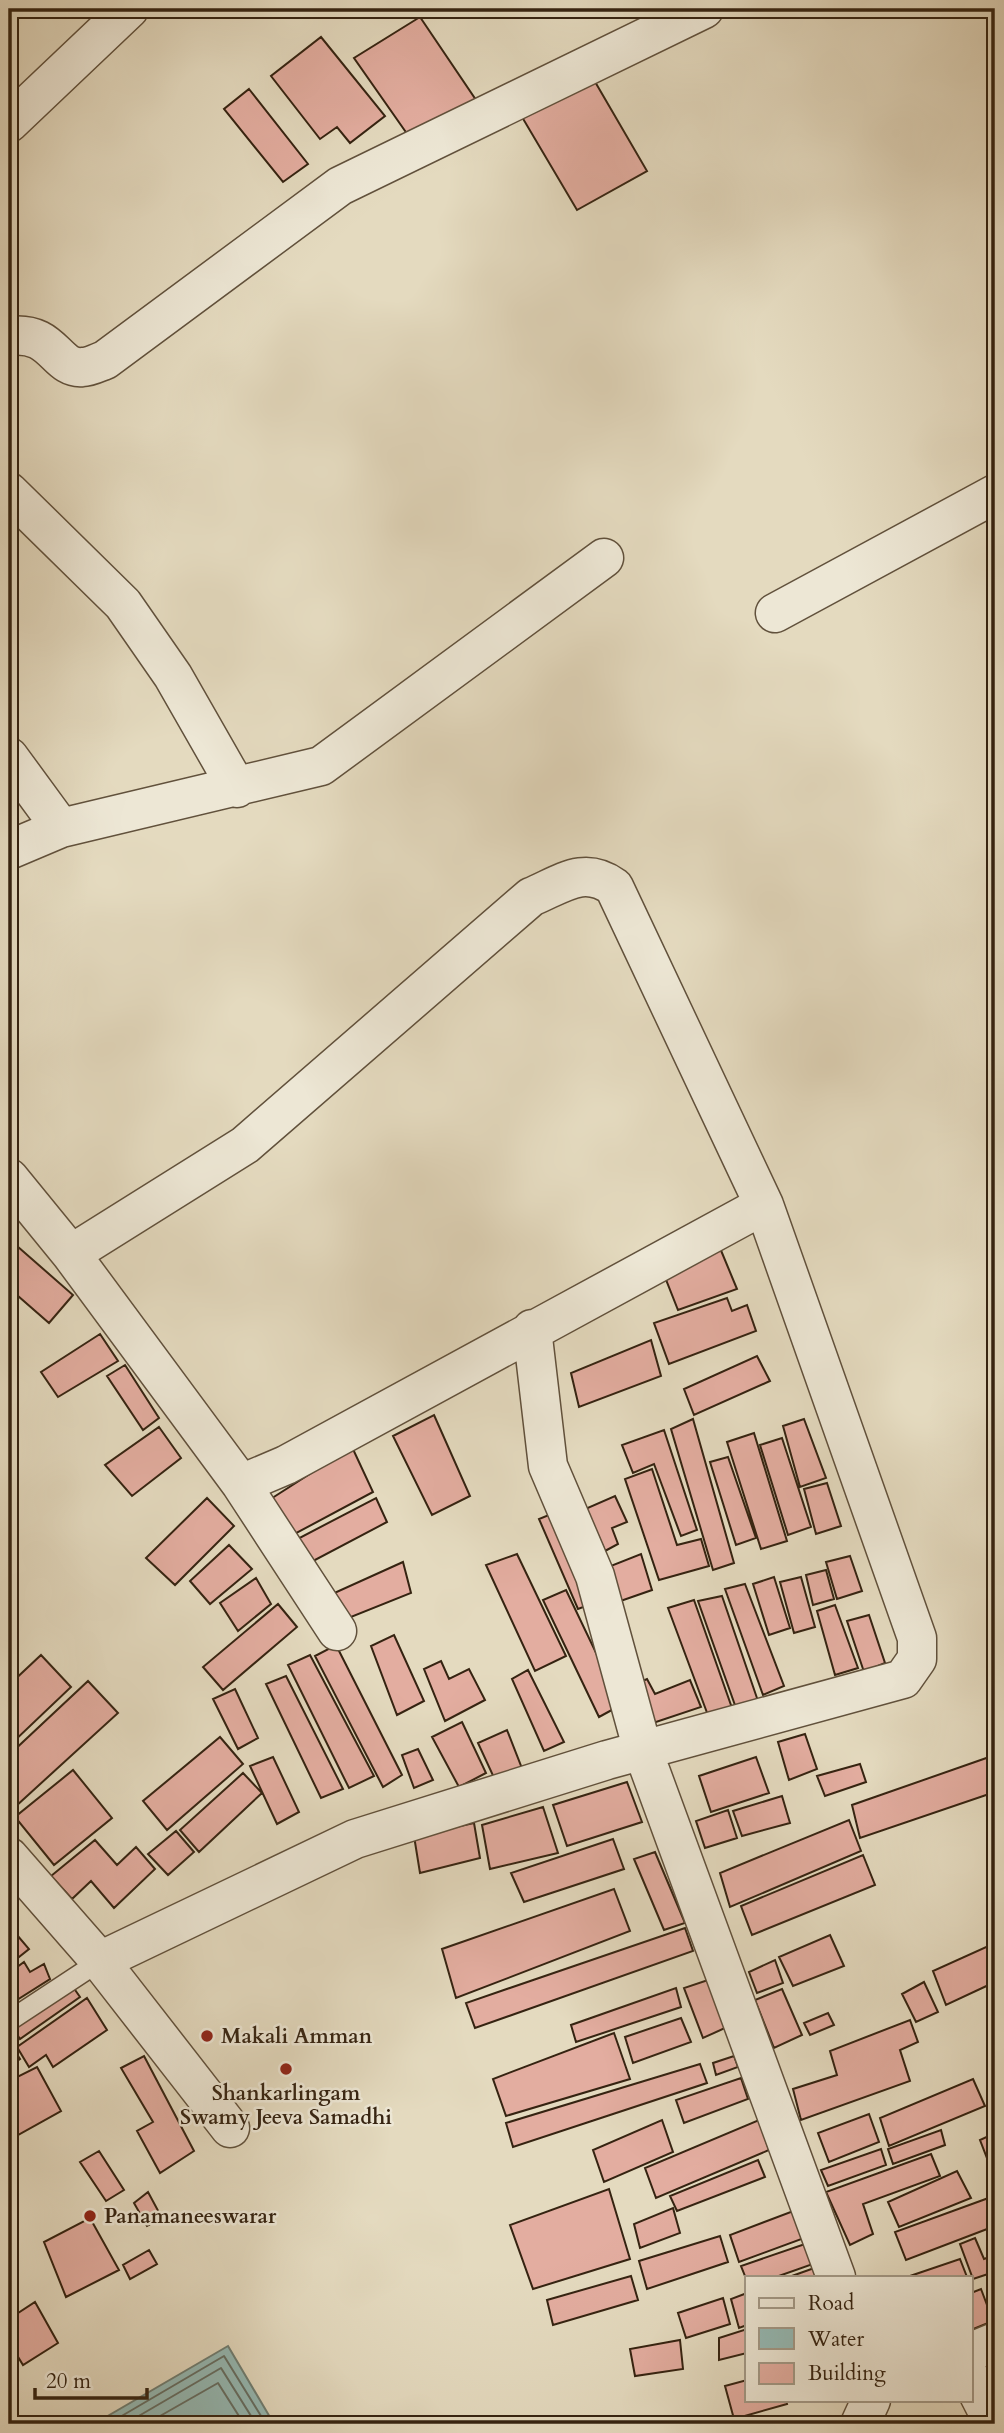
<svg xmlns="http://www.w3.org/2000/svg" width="1004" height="2433" viewBox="0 0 1004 2433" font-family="Cardo,serif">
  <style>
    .water { fill: #95bab5; stroke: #6f7e73; stroke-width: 2 }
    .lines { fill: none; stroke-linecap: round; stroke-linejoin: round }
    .shore { stroke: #656e63; stroke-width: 2 }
    .building { fill: #e3ada0; stroke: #352311; stroke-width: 2 }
    .service-casing { stroke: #61513c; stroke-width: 22 }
    .minor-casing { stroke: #61513c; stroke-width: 41 }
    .service { stroke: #ede7d5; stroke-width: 19 }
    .minor { stroke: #ede7d5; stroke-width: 38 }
    .poi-dot { fill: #8f2418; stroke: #ede7d5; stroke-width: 2.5 }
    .labels { text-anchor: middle; stroke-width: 5; stroke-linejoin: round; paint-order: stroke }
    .poi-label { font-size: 21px; font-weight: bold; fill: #352311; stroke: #ede7d5; text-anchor: start }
  </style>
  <rect width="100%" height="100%" fill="#e4dabf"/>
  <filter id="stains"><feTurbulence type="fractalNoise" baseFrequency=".00286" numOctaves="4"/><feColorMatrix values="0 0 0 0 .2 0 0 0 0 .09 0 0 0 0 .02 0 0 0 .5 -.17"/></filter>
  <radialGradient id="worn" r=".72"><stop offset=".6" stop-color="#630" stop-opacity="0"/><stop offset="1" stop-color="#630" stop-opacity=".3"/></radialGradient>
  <path class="water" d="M228,2346L274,2424H94Z"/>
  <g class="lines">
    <path class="shore" d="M108,2424L224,2356L266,2424
      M125,2424L221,2368L256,2424
      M146,2424L218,2383L244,2424"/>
  </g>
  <path class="building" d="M420,17L476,100L410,138L354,58Z
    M321,37L385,116L350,143L337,127L320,139L271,76Z
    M594,80L647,171L577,210L522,117Z
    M249,89L308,164L283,182L224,109Z
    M9,1239L73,1295L49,1323L18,1296L9,1308Z
    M720,1248L737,1289L678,1310L663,1272Z
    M727,1298L732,1311L747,1305L756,1331L669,1364L654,1323Z
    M100,1334L118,1361L58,1397L41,1372Z
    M651,1340L661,1376L579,1407L571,1373Z
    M757,1356L770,1381L694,1415L684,1389Z
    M125,1365L159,1418L143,1430L107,1376Z
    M434,1415L470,1496L432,1515L393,1436Z
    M693,1419L734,1563L713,1570L671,1429Z
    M804,1419L826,1478L800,1487L783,1426Z
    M159,1427L181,1458L132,1496L105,1465Z
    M664,1430L697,1530L681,1536L654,1464L633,1473L622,1445Z
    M754,1433L787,1541L761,1549L727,1442Z
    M782,1438L811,1527L788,1535L760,1445Z
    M352,1447L373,1492L287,1538L266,1502Z
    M728,1457L756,1538L736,1545L710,1462Z
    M652,1469L677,1545L701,1539L709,1566L659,1580L625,1479Z
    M827,1483L841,1526L816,1534L804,1489Z
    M615,1496L627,1522L612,1528L618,1544L605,1551L598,1535L576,1513Z
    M207,1498L234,1526L175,1585L146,1558Z
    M376,1498L387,1522L296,1570L288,1544Z
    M561,1510L594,1603L578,1609L539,1519Z
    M229,1545L252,1569L210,1604L190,1581Z
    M517,1554L566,1656L535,1671L486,1565Z
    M641,1554L652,1590L612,1604L603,1569Z
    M850,1556L862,1591L837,1599L826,1562Z
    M403,1562L411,1593L331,1625L321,1599Z
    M826,1570L834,1599L813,1605L806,1575Z
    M774,1577L790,1628L769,1635L753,1584Z
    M801,1577L815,1627L794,1633L780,1582Z
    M256,1578L271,1604L238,1631L220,1603Z
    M745,1584L784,1686L763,1695L725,1589Z
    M566,1590L621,1705L599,1717L543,1600Z
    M722,1596L758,1701L736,1708L698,1601Z
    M694,1600L732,1708L709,1718L668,1608Z
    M278,1604L297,1627L223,1690L203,1667Z
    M835,1605L858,1668L835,1675L817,1611Z
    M869,1615L885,1663L864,1672L847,1621Z
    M394,1635L424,1701L397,1715L371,1646Z
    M336,1645L402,1775L383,1787L315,1656Z
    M41,1655L71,1687L9,1746V1685Z
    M310,1655L374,1776L349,1788L288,1665Z
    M441,1661L449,1679L469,1669L485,1700L445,1721L424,1669Z
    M528,1670L564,1742L544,1751L512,1679Z
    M286,1676L343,1789L321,1798L266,1684Z
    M647,1679L655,1694L690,1680L701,1707L647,1725L631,1686Z
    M88,1681L118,1713L15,1807L9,1800V1755Z
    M235,1689L258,1738L238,1749L213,1699Z
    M462,1722L486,1773L459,1787L432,1737Z
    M507,1730L523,1771L496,1782L478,1743Z
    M805,1734L817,1769L789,1780L778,1742Z
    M220,1737L243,1764L167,1830L143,1801Z
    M418,1749L433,1780L414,1788L402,1755Z
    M995,1755V1792L860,1838L852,1805Z
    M273,1757L299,1812L277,1824L250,1766Z
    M756,1757L769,1793L711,1812L699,1776Z
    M860,1764L866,1782L825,1796L817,1776Z
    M73,1770L112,1818L54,1865L15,1817Z
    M243,1773L262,1793L199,1852L180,1830Z
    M627,1782L642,1822L567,1846L553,1805Z
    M782,1796L790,1823L742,1836L733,1811Z
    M543,1807L558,1853L490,1869L482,1825Z
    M728,1810L737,1838L705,1848L696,1821Z
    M849,1820L861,1851L730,1907L720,1873Z
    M474,1823L480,1858L420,1873L414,1836Z
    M176,1831L194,1852L168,1875L148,1854Z
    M613,1839L624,1869L524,1902L511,1873Z
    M95,1840L117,1865L136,1847L155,1869L114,1908L91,1881L72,1899L51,1876Z
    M655,1852L685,1923L664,1930L634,1859Z
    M863,1855L875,1885L752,1935L741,1906Z
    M614,1889L630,1931L456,1998L442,1949Z
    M9,1924L16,1932L9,1938Z
    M685,1928L693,1951L475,2028L466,2003Z
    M17,1935L29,1949L9,1965V1941Z
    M830,1935L844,1966L793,1986L779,1957Z
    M995,1943V1982L946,2005L933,1971Z
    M775,1960L783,1983L757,1993L749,1972Z
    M24,1962L30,1972L44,1964L50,1979L9,2005V1973Z
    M66,1977L80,1997L20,2039L9,2022Z
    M708,1980L725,2028L703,2038L684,1988Z
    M924,1982L938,2012L916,2022L902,1994Z
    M676,1988L681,2007L576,2042L571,2025Z
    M782,1989L802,2035L774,2048L755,2000Z
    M87,1998L107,2030L53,2067L46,2055L29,2067L17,2047Z
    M828,2013L834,2025L810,2035L804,2023Z
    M681,2018L691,2042L633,2063L625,2037Z
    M910,2020L918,2042L900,2050L910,2081L801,2120L793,2089L837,2075L830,2051Z
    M614,2033L630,2079L506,2116L493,2079Z
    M9,2042L20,2059L9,2067Z
    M144,2056L194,2151L160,2173L137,2131L153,2122L121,2068Z
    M734,2056L738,2067L716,2075L713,2063Z
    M700,2064L707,2083L513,2147L506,2123Z
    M37,2067L61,2111L9,2140V2081Z
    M741,2078L748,2099L684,2123L676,2100Z
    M973,2079L985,2106L889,2146L880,2118Z
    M869,2114L879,2142L829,2162L818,2133Z
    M662,2120L673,2152L604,2182L593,2150Z
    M759,2120L769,2150L656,2198L645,2168Z
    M941,2130L945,2145L893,2164L888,2149Z
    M995,2133V2164L990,2166L980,2140Z
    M881,2149L886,2165L828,2186L821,2170Z
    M99,2151L124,2190L106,2201L80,2162Z
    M931,2154L940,2176L863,2204L873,2234L850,2245L826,2192Z
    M758,2160L765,2177L677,2211L670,2196Z
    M957,2171L971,2198L899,2227L888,2202Z
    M609,2189L630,2259L533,2289L510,2225Z
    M148,2192L162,2218L147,2226L134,2203Z
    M994,2196L995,2226L906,2260L895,2232Z
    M673,2208L680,2233L640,2248L634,2224Z
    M796,2210L807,2237L739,2262L730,2235Z
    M90,2218L119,2270L66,2297L44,2242Z
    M720,2236L728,2262L647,2289L639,2261Z
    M975,2238L984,2259L995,2255V2284L991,2273L973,2279L960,2244Z
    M805,2244L813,2264L776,2277H747V2281L741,2266Z
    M149,2250L157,2264L130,2279L123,2265Z
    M960,2259L967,2277H907Z
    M817,2267L821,2277H789Z
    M631,2276L638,2300L553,2325L547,2300Z
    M981,2289L993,2321L971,2330V2293Z
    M747,2293V2325L739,2328L731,2299Z
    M723,2298L730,2324L686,2338L678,2313Z
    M35,2302L58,2343L23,2365L9,2342V2319Z
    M747,2329V2353L719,2360V2338Z
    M680,2340L683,2369L635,2376L630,2349Z
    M747,2380V2400H786L787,2404L734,2419L725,2386Z
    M834,2417V2424H805Z"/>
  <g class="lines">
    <g class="service-casing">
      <path id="service" d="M9,2021L100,1961"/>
    </g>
    <g class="minor-casing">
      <path id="minor" d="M9,123L129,9
        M9,336C55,330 55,370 83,367C90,367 99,362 105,360L340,186L704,9
        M9,492L123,604L173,676L237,788
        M775,613L995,494
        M9,757L61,828L321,766L604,558
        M9,850L61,828
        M9,1178L71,1254L241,1484L286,1465L764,1205
        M71,1254L245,1145L531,897C562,884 584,865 614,887L764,1205L917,1638V1659L903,1679L607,1760L355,1839L100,1961
        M532,1329L548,1466L595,1576L643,1751L836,2277
        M241,1484L337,1631
        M9,1857L100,1961L230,2128
        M971,2352L995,2342
        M971,2379L994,2424
        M860,2424L871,2400"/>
    </g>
    <use href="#service" class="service"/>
    <use href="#minor" class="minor"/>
  </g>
  <g class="poi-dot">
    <circle cx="207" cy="2036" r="7"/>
    <circle cx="286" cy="2069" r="7"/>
    <circle cx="90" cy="2216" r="7"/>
  </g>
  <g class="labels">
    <g class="poi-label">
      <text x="221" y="2043">Makali Amman</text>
      <text x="286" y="2100" text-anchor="middle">Shankarlingam<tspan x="286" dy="24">Swamy Jeeva Samadhi</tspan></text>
      <text x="104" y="2223">Panamaneeswarar</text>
    </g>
  </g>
  <rect width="1004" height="2433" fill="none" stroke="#e4dabf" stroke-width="35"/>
  <rect x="10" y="10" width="983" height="2412" fill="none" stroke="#352311" stroke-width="3.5"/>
  <rect x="18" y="18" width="969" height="2398" fill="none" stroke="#352311" stroke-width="2"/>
  <rect x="745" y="2276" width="228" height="126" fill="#ede7d5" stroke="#a39987" stroke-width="2"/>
  <rect x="759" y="2298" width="35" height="10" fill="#ede7d5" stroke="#a39987" stroke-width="2"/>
  <text x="808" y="2310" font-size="21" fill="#352311">Road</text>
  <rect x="759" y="2328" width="35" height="21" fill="#95bab5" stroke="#a39987" stroke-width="2"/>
  <text x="808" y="2346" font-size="21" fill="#352311">Water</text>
  <rect x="759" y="2363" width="35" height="21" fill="#e3ada0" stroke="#a39987" stroke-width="2"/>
  <text x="808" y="2380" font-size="21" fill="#352311">Building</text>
  <path d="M35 2388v10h112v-10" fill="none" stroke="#352311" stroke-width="3.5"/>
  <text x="46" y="2388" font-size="21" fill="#352311" stroke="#ede7d5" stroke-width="5" paint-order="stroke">20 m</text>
  <rect width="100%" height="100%" filter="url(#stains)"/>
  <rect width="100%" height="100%" fill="url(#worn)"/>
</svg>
